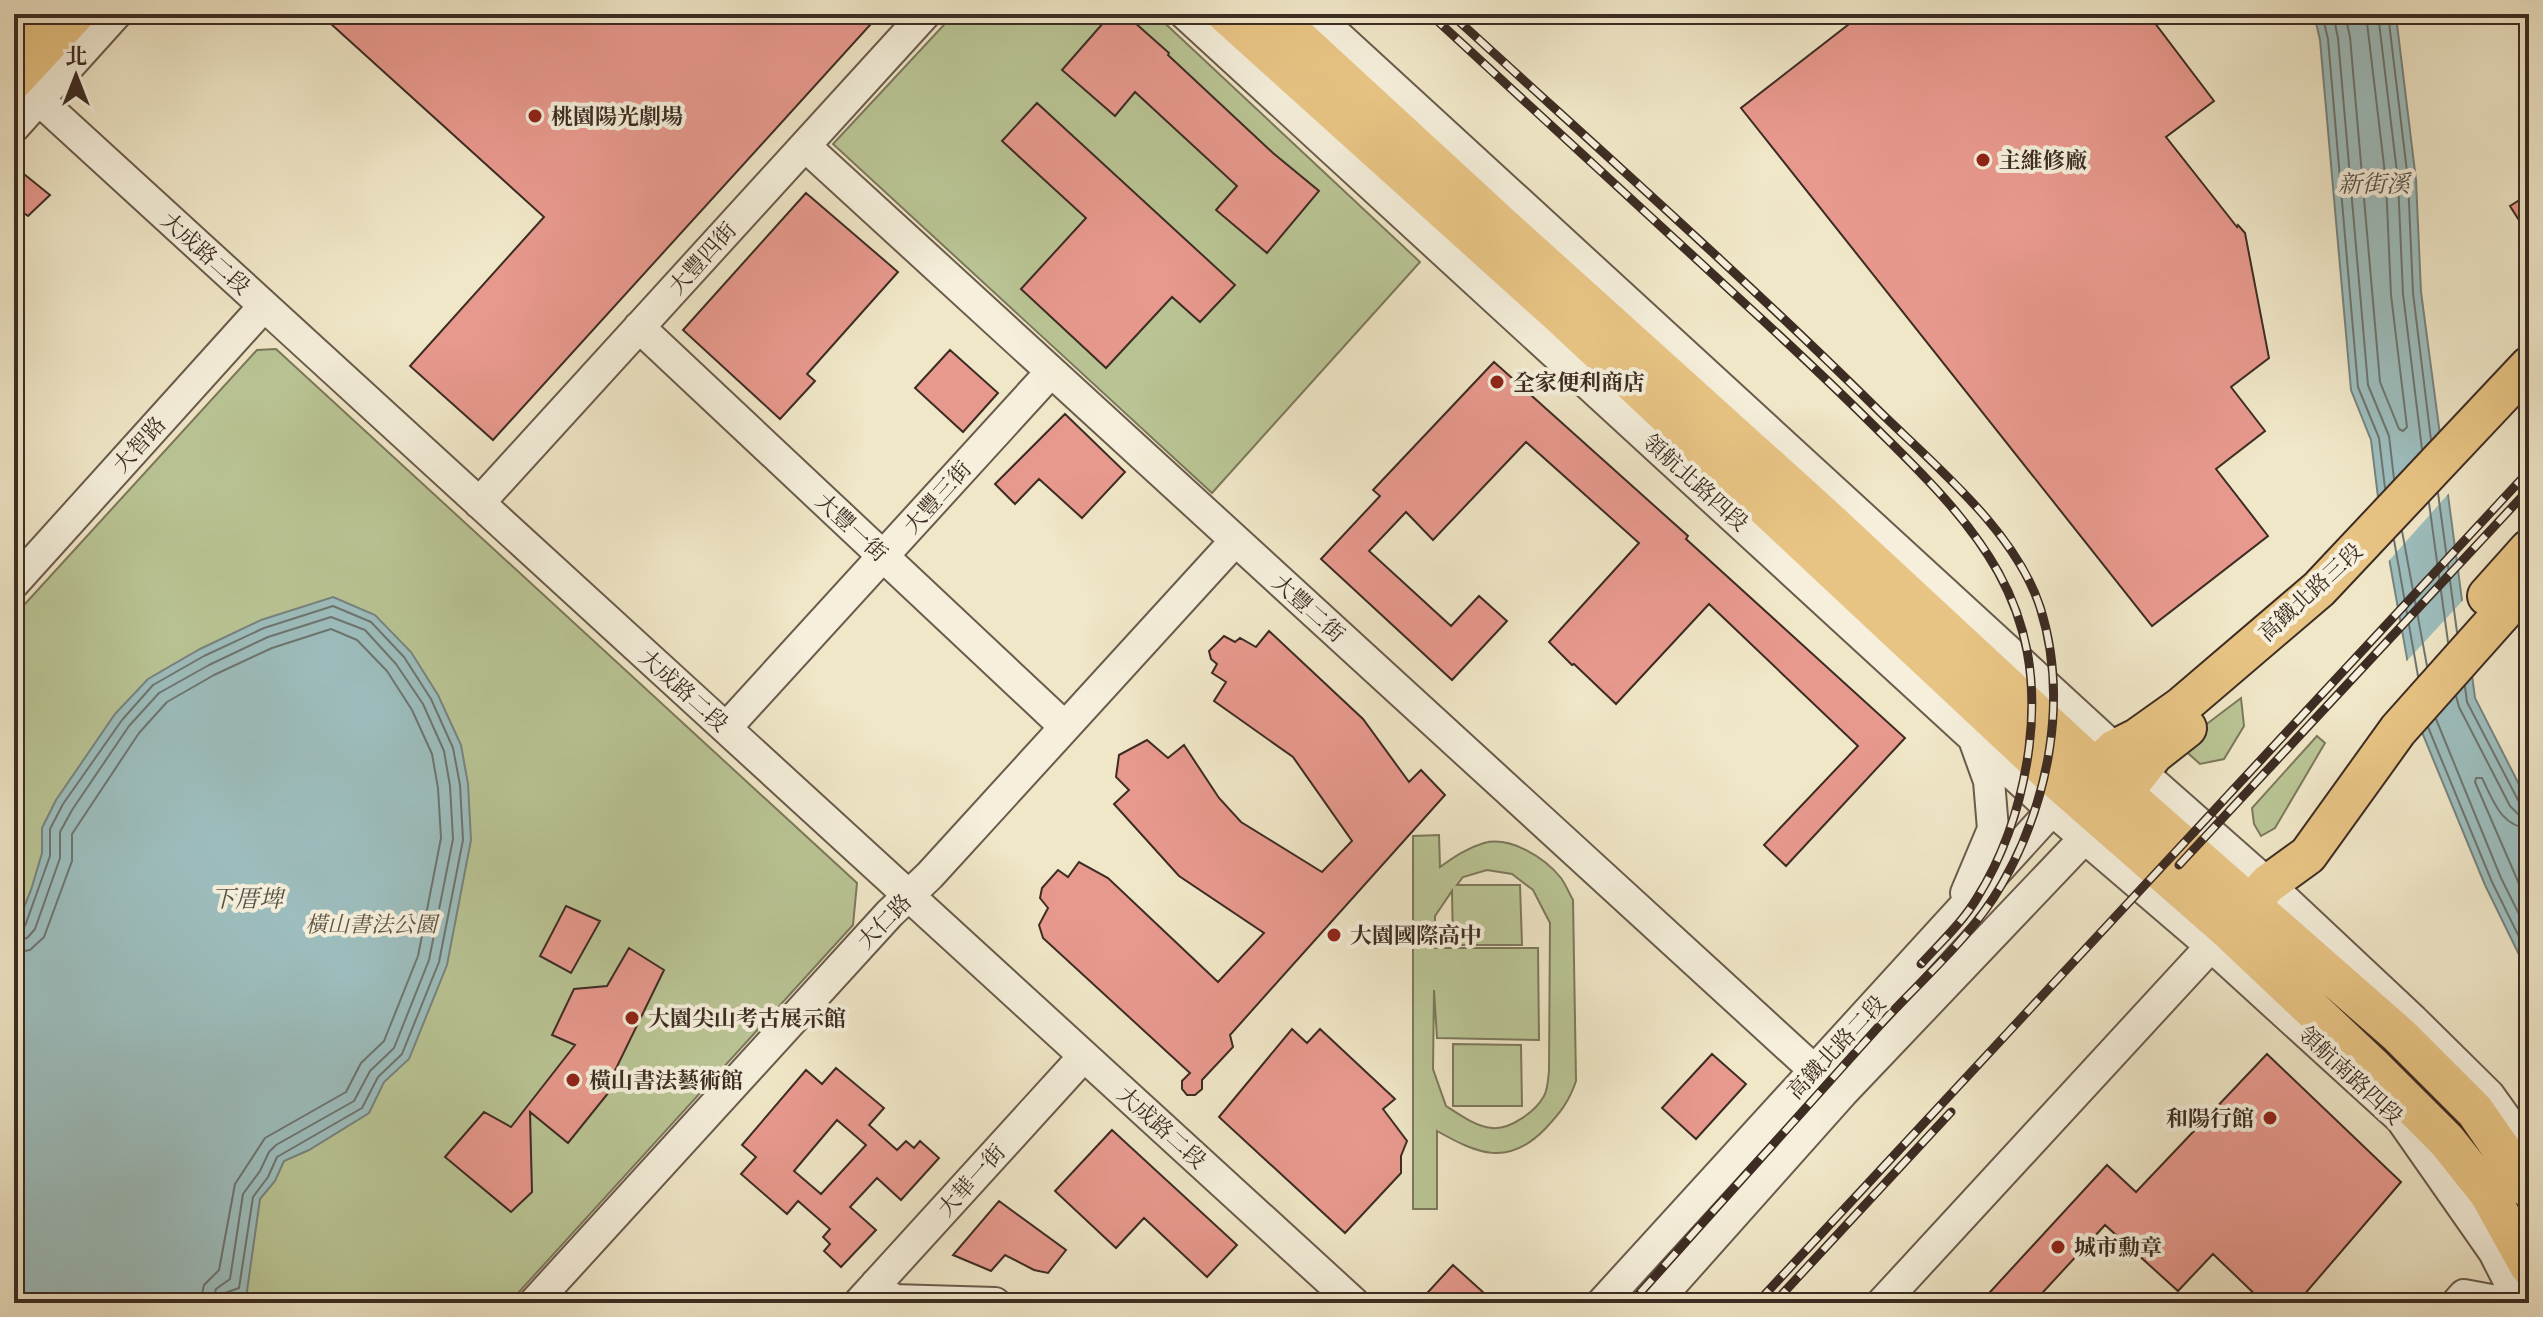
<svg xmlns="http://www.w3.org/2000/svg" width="2543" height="1317" viewBox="0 0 2543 1317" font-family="'Libre Caslon Text','Noto Serif TC',serif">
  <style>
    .green { fill: #bac595; stroke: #7c785c; stroke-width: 2; fill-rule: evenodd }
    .water { fill: #9dbebe; stroke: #778480; stroke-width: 2 }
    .pier { fill: #f0e7c8 }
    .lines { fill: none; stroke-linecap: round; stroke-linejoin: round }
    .shore { stroke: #6d7570; stroke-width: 2 }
    .building { fill: #e8998e; stroke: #3d2c23; stroke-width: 2; fill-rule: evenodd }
    .minor-casing { stroke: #6a5b4c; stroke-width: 34 }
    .major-casing { stroke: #3d2c23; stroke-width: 42 }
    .minor { stroke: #f5efdb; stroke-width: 30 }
    .major { stroke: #e8c484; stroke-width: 38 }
    .rail-casing { stroke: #3d2c23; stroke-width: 9 }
    .rail { stroke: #f5efdb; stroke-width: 6; stroke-dasharray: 18; stroke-linecap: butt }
    .poi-dot { fill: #8f2418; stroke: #f5efdb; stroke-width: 3 }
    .labels { text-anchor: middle; stroke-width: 8; stroke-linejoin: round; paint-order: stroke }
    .poi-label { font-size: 22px; font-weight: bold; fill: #3d2c23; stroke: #f5efdb; text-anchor: start }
    .street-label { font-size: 22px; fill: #3d2c23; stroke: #f5efdb }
    .park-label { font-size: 22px; font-style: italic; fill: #5c5240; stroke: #f5efdb }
    .water-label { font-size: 24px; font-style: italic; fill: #55504a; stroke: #f5efdb }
  </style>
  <rect width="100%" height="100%" fill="#f0e7c8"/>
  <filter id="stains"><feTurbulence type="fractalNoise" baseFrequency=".0025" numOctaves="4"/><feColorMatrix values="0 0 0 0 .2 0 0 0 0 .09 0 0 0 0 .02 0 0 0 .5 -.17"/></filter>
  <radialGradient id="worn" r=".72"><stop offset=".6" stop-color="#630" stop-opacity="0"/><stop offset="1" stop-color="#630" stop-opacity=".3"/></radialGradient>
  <path class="green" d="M954,14H1155L1420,262L1212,493L833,144Z
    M276,349L857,883L853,925L509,1303H14V616L257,350Z
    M2241,698L2244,726L2224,759L2200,764L2179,745Z
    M2317,736L2325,743L2275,828L2261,836L2254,824L2252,808Z
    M1439,835L1440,867C1454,857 1467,848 1484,843C1511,836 1545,858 1561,878C1566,885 1569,893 1573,900L1576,1081C1569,1102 1560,1113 1545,1129C1508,1167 1478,1154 1437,1131V1209H1413V836ZM1487,870L1512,874L1533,890L1550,923L1549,1071C1548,1079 1548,1089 1544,1096C1536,1111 1510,1130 1492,1128C1475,1126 1460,1115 1446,1106L1433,1069L1434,990L1437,1038L1539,1040L1538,948H1435V916L1452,891L1453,945H1522L1520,885H1457L1463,877Z
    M2275,950L2455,1108L2512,1186L2504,1192L2447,1112L2275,957Z
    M1453,1044L1521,1045L1522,1106H1453Z"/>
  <path class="water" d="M2314,14L2396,16L2416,180L2421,292L2475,698L2529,804V975L2485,885L2419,725L2378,497L2371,440L2351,390L2320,40Z
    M333,597L375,615L411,652L438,695L461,745L468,784L471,840L447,965L409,1059L384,1082L369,1113L309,1150L284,1161L275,1181L260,1199L246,1298L230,1299V1303H14V925L18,922L31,890L42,853V828L56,800L115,714L148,679L200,649L261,620Z"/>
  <path class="pier" d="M2442,438L2450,492L2386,564L2376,511Z
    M2465,598L2473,660L2415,725L2404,664Z"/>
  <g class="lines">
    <path class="shore" d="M2322,14L2328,39L2358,387L2379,438L2385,488
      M2333,14L2338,38L2368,385L2389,436L2394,479
      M2345,14L2350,37L2380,382L2399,429L2403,431L2407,427L2391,295L2386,182L2366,14
      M2378,14L2398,181L2403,294L2422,449
      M2388,14L2408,180L2413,293L2431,440
      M2438,493L2457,632
      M2429,503L2448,642
      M2402,531L2427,666
      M2394,540L2418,676
      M2465,687L2467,702L2518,800L2523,805L2529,806
      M2456,696L2459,707L2510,806L2518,814L2529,816
      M2436,719L2501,878L2529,934
      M2428,727L2492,882L2529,957
      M2529,828C2501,827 2493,800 2482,778H2476L2475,782L2529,907
      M14,931L25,926L50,856V829L63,804L122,720L153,685L204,656L264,628L333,606L371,622L404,657L431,699L453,748L460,785L463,840L439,962L402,1054L378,1077L362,1108L277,1157L268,1177L253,1197L239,1288L225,1293L222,1303
      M14,941L27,938L35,929L60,858V832L72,810L129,726L159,693L209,665L268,637L331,617L365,630L396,664L423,704L444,751L450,786L453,839L429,960L394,1048L370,1071L354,1101L276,1145L269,1152L260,1171L243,1194L230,1279L216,1289L212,1303
      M14,953L30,950L44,937L72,861V834L139,733L167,702L214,675L272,648L331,629L357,640L387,671L412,710L432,754L438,788L441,838L418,956L384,1041L361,1063L346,1092L265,1138L235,1184L219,1270L204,1285L200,1303"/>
  </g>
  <path class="building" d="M320,14H880L493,440L410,366L544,217Z
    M1111,14H1125L1169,53L1168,55L1273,153L1319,191L1267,253L1216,210L1237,186L1135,92L1115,116L1062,70Z
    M1862,14H2148L2214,101L2166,137L2237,227L2238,225L2245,233L2269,358L2231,387L2265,431L2216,469L2268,536L2152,626L1741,108Z
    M1037,103L1235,285L1200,322L1172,297L1106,368L1021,289L1086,218L1002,141Z
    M14,166L50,195L28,216L14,206Z
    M806,193L898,272L807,374L815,381L780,419L683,330Z
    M2529,194V236L2510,206Z
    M950,350L998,393L963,432L915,388Z
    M1494,362L1688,536L1686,539L1905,738L1786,866L1764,845L1858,746L1709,604L1616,704L1574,664L1572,665L1549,642L1639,543L1526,442L1433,540L1406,512L1369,551L1451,626L1479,596L1507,621L1452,680L1321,559L1380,496L1373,490Z
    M1065,414L1125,472L1082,518L1039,479L1015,504L995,484Z
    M1269,631L1363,719L1409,782L1421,770L1445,795L1230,1035L1233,1047L1202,1080V1089L1195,1095H1187L1182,1089V1081L1190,1073L1043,938L1039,925L1048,908L1040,898L1042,888L1058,870L1068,877L1079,862L1108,878L1218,982L1264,933L1179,876L1114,804L1129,790L1116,777L1119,755L1147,740L1168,758L1184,745L1219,798L1241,822L1322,872L1352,841L1293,757L1214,701L1226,682L1212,673L1217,664L1211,659L1209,651L1224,636L1235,642L1240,638L1256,647Z
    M566,906L600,921L571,973L540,956Z
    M629,948L664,970L606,1089L609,1092L568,1143L530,1112L532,1192L511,1212L445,1157L484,1112L511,1127L575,1045L552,1035L574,989L607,986Z
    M1292,1029L1307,1043L1320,1029L1395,1099L1383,1109L1407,1141L1401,1156V1173L1345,1233L1219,1117Z
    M1712,1054L1746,1084L1696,1139L1662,1108Z
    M2267,1054L2401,1182L2297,1303H2264L2213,1254L2178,1291L2105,1225L2033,1303H1980L2107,1165L2136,1192Z
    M836,1068L884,1108L869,1125L897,1150L906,1141L914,1148L920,1141L939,1158L901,1200L877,1178L850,1207L876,1230L841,1267L824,1251L830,1244L823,1237L830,1229L798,1201L787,1214L741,1174L756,1157L742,1145L806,1070L822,1084ZM837,1120L866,1145L821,1194L794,1171Z
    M1112,1130L1237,1245L1207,1277L1144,1218L1116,1248L1055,1191Z
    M999,1201L1066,1250L1048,1273L1034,1270L1005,1255L991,1271L953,1255Z
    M1453,1265L1495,1303H1418Z"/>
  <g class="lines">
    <g class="minor-casing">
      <path id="minor" d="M1185,14L2051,809L2211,946L2401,1119L2494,1252L2520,1303
        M1314,14L2115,749L2268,884L2413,1020L2489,1095L2529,1151
        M14,77L1354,1303
        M14,127L116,14
        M805,146L1814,1070
        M639,327L1065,727
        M479,503L925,14
        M14,583L264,306
        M726,728L1051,372
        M1966,893L1993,829L1989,781L1975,742
        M876,1284L893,1300L995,1303
        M534,1303L890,913L930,875L1235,541
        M859,1303L1084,1056
        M1602,1303L2065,796
        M1655,1303L1843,1092L2099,823
        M1882,1303L2225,931
        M2457,1303L2464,1295L2507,1303"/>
    </g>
    <g class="major-casing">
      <path id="major" d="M1226,14L1560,315L2057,780L2227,929L2371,1065L2447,1141L2489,1194L2529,1266
        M1272,14L1501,225L1818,511L2095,768L2399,1035L2475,1111L2529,1189
        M14,41L38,14
        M14,80L75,14
        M2487,596L2529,549
        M2077,784L2115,749L2137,738L2182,706L2319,589L2529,366
        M2109,811L2154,754L2187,728
        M2234,921L2268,884L2308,855L2398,730L2529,583"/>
    </g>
    <use href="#minor" class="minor"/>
    <use href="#major" class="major"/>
    <g class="rail-casing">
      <path id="rail" d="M1430,14C1534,110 1639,206 1743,302C1790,345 1837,389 1882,434C1978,528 2047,604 2029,748C2022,801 2005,853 1977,898C1962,923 1940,943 1921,964
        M1451,14C1593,144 1737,271 1874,406C1931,463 2014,528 2040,607C2069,698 2049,802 2002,884C1971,938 1921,980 1880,1025C1797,1118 1714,1210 1631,1303
        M2179,865L2529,489
        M1757,1303L2529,471
        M1774,1303L1951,1112"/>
    </g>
    <use href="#rail" class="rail"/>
  </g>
  <g class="poi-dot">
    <circle cx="535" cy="116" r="8"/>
    <circle cx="1983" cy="160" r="8"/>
    <circle cx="1497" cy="382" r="8"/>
    <circle cx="1334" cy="935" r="8"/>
    <circle cx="632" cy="1018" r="8"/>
    <circle cx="573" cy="1080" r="8"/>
    <circle cx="2270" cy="1118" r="8"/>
    <circle cx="2058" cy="1247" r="8"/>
  </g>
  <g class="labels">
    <g class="poi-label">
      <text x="551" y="124">桃園陽光劇場</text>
      <text x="1999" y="168">主維修廠</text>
      <text x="1513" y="390">全家便利商店</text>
      <text x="1350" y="943">大園國際高中</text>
      <text x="648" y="1026">大園尖山考古展示館</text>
      <text x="589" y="1088">橫山書法藝術館</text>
      <text x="2254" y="1126" text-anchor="end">和陽行館</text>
      <text x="2074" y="1255">城市勳章</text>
    </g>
    <g class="street-label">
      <text transform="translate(206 253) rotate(42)" y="8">大成路二段</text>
      <text transform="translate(702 258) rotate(-48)" y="8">大豐四街</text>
      <text transform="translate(139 444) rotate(-48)" y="8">大智路</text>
      <text transform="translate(1696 482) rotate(42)" y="8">領航北路四段</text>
      <text transform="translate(937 497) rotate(-48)" y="8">大豐三街</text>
      <text transform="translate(852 527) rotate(43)" y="8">大豐一街</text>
      <text transform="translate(2310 592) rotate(-43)" y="8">高鐵北路三段</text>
      <text transform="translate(1309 608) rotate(42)" y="8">大豐二街</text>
      <text transform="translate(684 690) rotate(42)" y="8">大成路二段</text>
      <text transform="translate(884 921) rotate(-46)" y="8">大仁路</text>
      <text transform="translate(1836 1047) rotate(-47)" y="8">高鐵北路二段</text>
      <text transform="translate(2351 1075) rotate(43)" y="8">領航南路四段</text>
      <text transform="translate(1162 1127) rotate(42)" y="8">大成路二段</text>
      <text transform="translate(971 1180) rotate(-48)" y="8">大華一街</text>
    </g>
    <g class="park-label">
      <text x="371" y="932">橫山書法公園</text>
    </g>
    <g class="water-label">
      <text x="2374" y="192">新街溪</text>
      <text x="247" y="907">下厝埤</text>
    </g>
  </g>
  <rect width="2543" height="1317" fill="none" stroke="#f0e7c8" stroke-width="48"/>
  <rect x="16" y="16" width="2511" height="1285" fill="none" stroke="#3d2c23" stroke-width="4"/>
  <rect x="24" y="24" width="2495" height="1269" fill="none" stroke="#3d2c23" stroke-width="2"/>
  <g transform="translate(76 76)" stroke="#f5efdb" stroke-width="6" paint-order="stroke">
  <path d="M0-6L14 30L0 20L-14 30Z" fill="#3d2c23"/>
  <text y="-12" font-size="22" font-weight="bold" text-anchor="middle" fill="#3d2c23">北</text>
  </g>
  <rect width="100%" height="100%" filter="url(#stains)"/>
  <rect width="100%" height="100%" fill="url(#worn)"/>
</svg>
